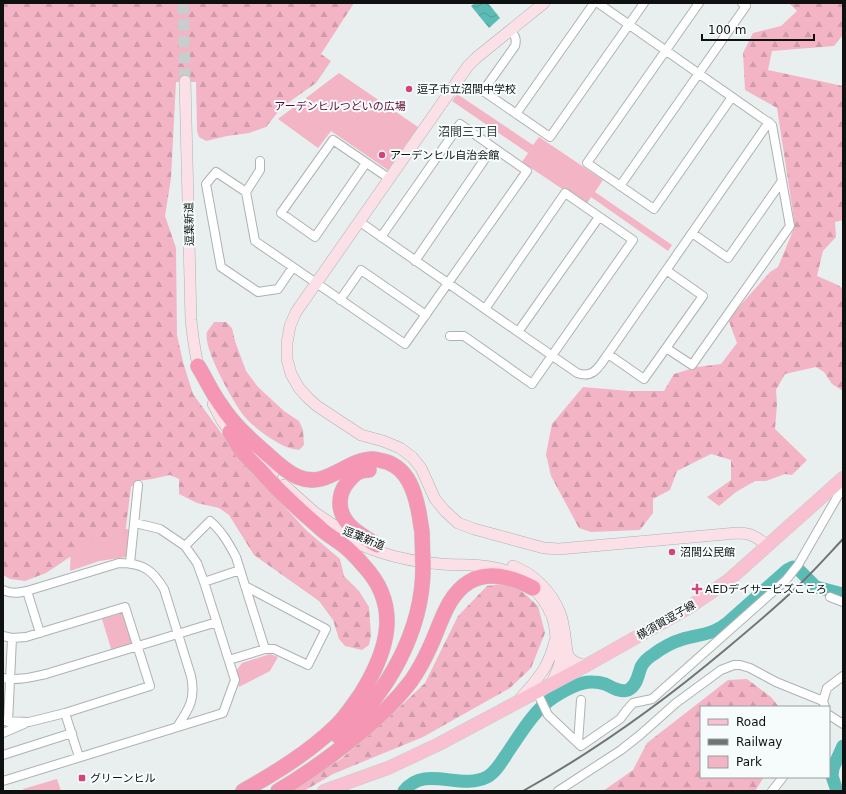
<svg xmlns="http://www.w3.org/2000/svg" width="846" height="794" viewBox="0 0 846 794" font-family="'DejaVu Sans','Noto Sans JP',sans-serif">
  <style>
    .green { fill: #f3b4c6 }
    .forest { fill: url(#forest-firs) }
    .water { fill: url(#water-waves) }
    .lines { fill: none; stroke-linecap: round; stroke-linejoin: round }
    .river { stroke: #5cbbb5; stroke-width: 13 }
    .secondary-tunnel { stroke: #c8cecd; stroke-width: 11; stroke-dasharray: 11 5.5; stroke-linecap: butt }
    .street-casing { stroke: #adb2b2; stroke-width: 10 }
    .secondary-casing { stroke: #adb2b2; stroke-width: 12 }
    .primary-casing { stroke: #cacbcb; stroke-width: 14 }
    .highway-casing { stroke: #cacbcb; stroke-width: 16 }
    .street { stroke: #fff; stroke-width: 8 }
    .secondary { stroke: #fce0e8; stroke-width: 11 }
    .primary { stroke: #f9c0d2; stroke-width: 13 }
    .highway { stroke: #f596b4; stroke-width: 15 }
    .rail { stroke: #707474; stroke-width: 2 }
    .highway-bridge-casing { stroke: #cacbcb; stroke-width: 16; stroke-linecap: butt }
    .highway-bridge { stroke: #f596b4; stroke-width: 15 }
    .poi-dot { fill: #d0457b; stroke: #f6fcfc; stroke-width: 1.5 }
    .labels { text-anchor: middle; stroke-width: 4; stroke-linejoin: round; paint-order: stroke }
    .poi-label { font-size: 11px; fill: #0f1111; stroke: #f6fcfc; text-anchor: start }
    .park-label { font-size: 11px; fill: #600a31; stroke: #f6fcfc }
    .street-label { font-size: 11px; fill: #0f1111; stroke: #f6fcfc }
    .neighbourhood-label { font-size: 12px; fill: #3c4040; stroke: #f6fcfc }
  </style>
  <defs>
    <pattern id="forest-firs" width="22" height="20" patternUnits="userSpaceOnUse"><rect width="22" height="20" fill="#f3b4c6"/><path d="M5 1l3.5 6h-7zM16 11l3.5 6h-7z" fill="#cf9aa9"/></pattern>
    <pattern id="water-waves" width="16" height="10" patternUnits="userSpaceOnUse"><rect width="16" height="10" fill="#5cbbb5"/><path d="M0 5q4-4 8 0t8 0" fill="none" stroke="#4fa09b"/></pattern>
  </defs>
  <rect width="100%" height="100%" fill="#e9efee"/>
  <path class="green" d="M339,73L418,127L388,170L331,131L318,148L278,119Z
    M457,94L533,145L539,137L603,180L595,192L672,245L668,251L591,197L586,205L522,162L528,153L452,101Z
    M112,525L130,530L127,557L99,561L70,571L71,547Z
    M123,613L133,645L112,652L102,619Z
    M270,654L278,657L270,671L239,687L236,671L242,663Z
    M57,779L61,791H24L23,789Z"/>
  <path class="forest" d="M3,3H354L321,54L331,61L316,83L282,107L266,127L249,133L227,136L206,141L199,137L197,131L196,82H176L171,178L165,216L176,248L177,335L183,362L193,394L241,460L307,531L340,559L344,576L359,591L369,607L371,635L369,645L362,650L345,646L339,639L333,620L319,601L254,555L229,515L219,508L197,503L179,494V479L170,475L152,479L137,481L131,487L125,534L97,539L46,573L25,581L10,579L3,575Z
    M789,3H843V35L834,46L772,51L768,70L843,86V220L835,222L836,237L823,251L817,276L838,285L843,289V330L842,332L843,333V391L832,384L824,372L816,367L785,374L776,390L777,404L775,429L807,460L792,475L785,474L766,481H755L736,492L719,506L707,497L731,480V460L711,454L677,471L670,490L653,499V513L640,530L591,532L579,528L551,476L546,454L552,424L583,387L629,391H664L674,374L697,367L721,364L737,343L728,319L770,272L778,267L795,226L777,108L745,90L743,53L753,33L781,26L797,11Z
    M214,322H226L232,328L235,341L246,371L258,387L284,411L299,421L303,430L304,445L299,450C294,449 288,448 284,446C272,440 253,427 244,416C234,404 202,347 207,332C209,329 212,325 214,322Z
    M510,583L525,594L538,606L545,633L531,668L510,688L423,737L333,774L304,791H289L341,759L384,722L425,683L458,616L487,586Z
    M747,679L771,697L779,707H701V777H764L755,791H603L633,770L647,743L728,680Z"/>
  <path class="water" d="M475,3H488L500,18L489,28L471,6Z"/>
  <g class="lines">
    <path class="river" d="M404,791C425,764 460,791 487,777C496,772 502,761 508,752C521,733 534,710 554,697C565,690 580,681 593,682C597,682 602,683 605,684C612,687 620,693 628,690C637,686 638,675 641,667C644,661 649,657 654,654C662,648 673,642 683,639C695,635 708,635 718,629C721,628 723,626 726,624L787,570L793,567L798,569L816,587L843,594
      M837,791L832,776L833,768L843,746"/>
    <path class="secondary-tunnel" d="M183,3L185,81"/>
    <g class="street-casing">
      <path id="street" d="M598,3L772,125L790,226L692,365L666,348
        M699,3L587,163L654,209L732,97
        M510,30C515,35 517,39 515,46L483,91L550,137L644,3
        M516,114L594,3
        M366,163L315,237L281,213L333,140L390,179
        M620,186L746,6L742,3
        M246,192L260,170V161
        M360,222L577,373C594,379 599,366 608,354L769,122
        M692,233L728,258L782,181
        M415,261L493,147
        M293,267L278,289L258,292L221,267L206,184L216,172L246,192L255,241C305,275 355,310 405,344L527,171L460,124L381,237
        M340,300L361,270L426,315
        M518,332L599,217
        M450,336H464L532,384L633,240L565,193L485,309
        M608,354L644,379L703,296L666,270
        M185,546L210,521C222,531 229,544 236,557L265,649
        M130,563L138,485
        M204,582L240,570
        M3,590C11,594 18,593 27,591L119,563C142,563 152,569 164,589L191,676C196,699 189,709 177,727
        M27,591L40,633
        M830,597L843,602
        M3,636L12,638L26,637L125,607L150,686L65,713L29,722L3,721
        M229,660L265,649H274L308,665L326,629L245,586
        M3,678C18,681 32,677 46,674L217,622
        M537,692L548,715L581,746L620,719L626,711L633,703L652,699L786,580L798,565L843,487
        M825,707L823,701L827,688L843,676
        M65,713L79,757
        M829,715L843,724
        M8,722L12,638
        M3,733L24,724
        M578,743L581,700
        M3,755L72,733
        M3,781L223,713L235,680L204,582L197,563L185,546L160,529L135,523
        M558,791L621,750L640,735L676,703L721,670L734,665H740L750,668L776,682L823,701
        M772,791L783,777"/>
    </g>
    <g class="secondary-casing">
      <path id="secondary" d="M544,3L476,58L468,66L296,312L290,326L287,343V359L291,374L299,388L308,398L317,406L361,435L383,441L400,448L412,457L421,468L435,499L445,511L458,523L474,529L544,548L559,549L737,533C751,533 756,537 767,545
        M185,81L191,320C193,338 195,356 200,373
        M213,404L222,421L235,438
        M244,441L273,473
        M284,485L314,512L338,528
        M330,528C363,550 402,561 441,564C466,566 496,563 518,576C531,584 544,598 550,612C552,615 553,620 554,623C558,640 553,668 577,671
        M513,566C534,574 552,592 560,613C565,626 565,642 568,656C573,662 579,665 587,665
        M551,685L558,669L562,656
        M520,699C538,678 548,669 555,641"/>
    </g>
    <g class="primary-casing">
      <path id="primary" d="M324,791L388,768L439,744L587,665L688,608L729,580L843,478"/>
    </g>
    <g class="highway-casing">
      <path id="highway" d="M198,366C206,379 212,393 221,405C233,424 250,439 266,453C276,462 286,472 298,477C327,489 345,460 372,459C377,459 382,461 387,462C409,470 415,493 419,513
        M230,432C234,438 237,445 241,450C247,457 254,464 260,470C278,491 298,509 319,527C326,534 335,539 343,545C351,551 358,559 364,566C402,607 387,652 361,694C353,705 345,718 335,727C308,753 275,773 243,791
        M369,470C358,470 354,474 347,483C342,489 340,496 340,503C340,524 361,535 377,545
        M338,736C387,696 423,631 423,567
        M278,791C307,774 334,754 360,733C379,717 396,701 411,681C418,671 424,660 429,649C440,627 446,596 469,582C489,570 514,578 533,588"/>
    </g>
    <use href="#street" class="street"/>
    <use href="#secondary" class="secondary"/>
    <use href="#primary" class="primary"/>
    <use href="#highway" class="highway"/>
    <path class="rail" d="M523,791C595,751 663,702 726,649C750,629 774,609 797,587C813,572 828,555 843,539"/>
    <g class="highway-bridge-casing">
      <path id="highway-bridge" d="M419,513L422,532L423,567"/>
    </g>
    <use href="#highway-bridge" class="highway-bridge"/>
  </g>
  <g class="poi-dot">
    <circle cx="409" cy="89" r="4"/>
    <circle cx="382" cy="155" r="4"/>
    <circle cx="672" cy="552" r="4"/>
    <path d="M695 583h4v4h4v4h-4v4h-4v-4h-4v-4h4z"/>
    <rect x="78" y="774" width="8" height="8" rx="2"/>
  </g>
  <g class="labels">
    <g class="poi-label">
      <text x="417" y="93">逗子市立沼間中学校</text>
      <text x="390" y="159">アーデンヒル自治会館</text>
      <text x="680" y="556">沼間公民館</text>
      <text x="705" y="593">AEDデイサービズこころ</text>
      <text x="90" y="782">グリーンヒル</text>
    </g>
    <g class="park-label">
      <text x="340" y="110">アーデンヒルつどいの広場</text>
    </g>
    <g class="street-label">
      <text transform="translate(189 224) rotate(-91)" y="4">逗葉新道</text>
      <text transform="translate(364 538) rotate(22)" y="4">逗葉新道</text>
      <text transform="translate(666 620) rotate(-30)" y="4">横須賀逗子線</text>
    </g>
    <g class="neighbourhood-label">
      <text x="468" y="136">沼間三丁目</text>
    </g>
  </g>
  <rect width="846" height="794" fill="none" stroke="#0f1111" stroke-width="8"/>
  <rect x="700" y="706" width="130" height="72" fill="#f6fcfc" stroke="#9a9e9e"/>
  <rect x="708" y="719" width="20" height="6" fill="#f9c0d2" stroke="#9a9e9e"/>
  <text x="736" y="726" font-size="12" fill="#0f1111">Road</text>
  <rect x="708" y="739" width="20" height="6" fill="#707474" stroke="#9a9e9e"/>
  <text x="736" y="746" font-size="12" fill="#0f1111">Railway</text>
  <rect x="708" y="756" width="20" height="12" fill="#f3b4c6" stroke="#9a9e9e"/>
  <text x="736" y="766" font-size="12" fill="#0f1111">Park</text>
  <path d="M702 34v6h112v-6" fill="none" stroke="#0f1111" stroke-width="2"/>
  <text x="708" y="34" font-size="12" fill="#0f1111" stroke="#f6fcfc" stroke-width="3" paint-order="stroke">100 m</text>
</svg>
